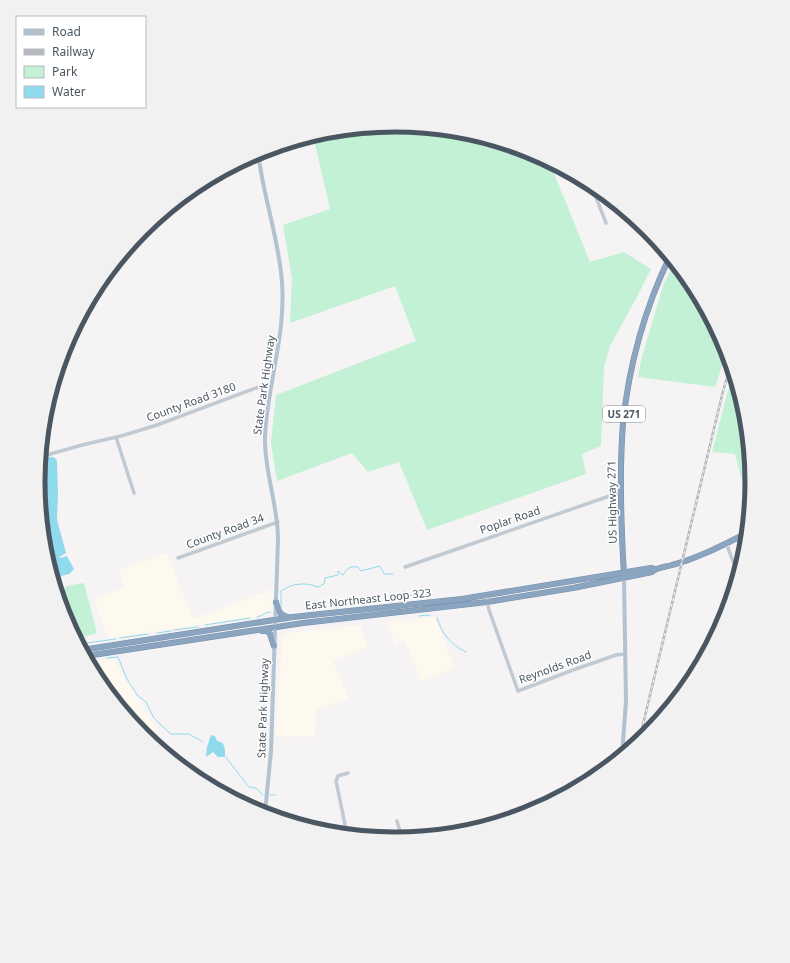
<svg xmlns="http://www.w3.org/2000/svg" width="790" height="963" viewBox="0 0 790 963" font-family="'Noto Sans',sans-serif">
  <style>
    .commercial { fill: #fdf9ef }
    .green { fill: #c3f1d5 }
    .water { fill: #90daee }
    .lines { fill: none; stroke-linecap: round; stroke-linejoin: round }
    .stream { stroke: #90daee; stroke-width: 1 }
    .highway-casing { stroke: #7690ad; stroke-width: 6 }
    .minor { stroke: #c1cad2; stroke-width: 3.5 }
    .major { stroke: #b3c2d1; stroke-width: 4 }
    .highway { stroke: #8ba5c1; stroke-width: 5 }
    .rail-casing { stroke: #b5b8bd; stroke-width: 2.5 }
    .rail { stroke: #fff; stroke-width: 1; stroke-dasharray: 3; stroke-linecap: butt }
    .labels { text-anchor: middle; stroke-width: 3; stroke-linejoin: round; paint-order: stroke }
    .shield { fill: #fff; stroke: #808990; stroke-width: 1 }
    .shield-label { font-size: 10px; font-weight: bold; fill: #4a5661 }
    .street-label { font-size: 11px; fill: #4a5661; stroke: #fff }
    .rim { fill: none; stroke: #4a5661; stroke-width: 5 }
  </style>
  <rect width="100%" height="100%" fill="#f5f3f3"/>
  <path class="commercial" d="M167,553L193,619L273,589L272,607L271,611L269,614L264,616L108,638L94,599L125,587L118,570Z
    M435,617L455,668L421,681L405,640L395,644L386,622Z
    M360,625L368,647L333,661L349,698L316,710L315,737L276,736L282,639L287,633Z
    M113,658L157,730L142,734L98,680L89,662Z"/>
  <path class="green" d="M395,125L465,131L532,152L549,161L590,262L624,252L651,269L638,295L610,346L604,367L601,446L582,454L586,474L427,530L399,462L368,472L352,453L277,481L271,443L276,395L416,341L395,286L290,323L292,278L283,225L330,209L313,135L326,131Z
    M675,262L692,283L725,345L727,351L715,387L638,377L641,360L664,283Z
    M733,371L745,412L752,482L743,485L735,454L712,452Z
    M84,583L97,633L76,639L65,618L60,601L66,586Z"/>
  <path class="water" d="M51,457L55,458L57,461L58,494L57,520L66,553L59,557L60,558L67,556L68,558L74,569L69,574L53,578L45,551L38,481L40,459Z
    M211,735L215,736L217,741C225,742 225,748 225,755L224,757H218L213,752L206,757L207,747Z"/>
  <g class="lines">
    <path class="stream" d="M404,591L407,594L414,596L415,598
      M58,595L61,587
      M281,610V591C293,583 305,582 318,587L324,584L325,578L338,575V571L343,575C347,568 350,566 358,567L361,571L380,566L384,574H393
      M419,616L427,615L430,616
      M257,617C262,616 266,612 270,612
      M437,618C443,635 450,644 466,652
      M205,625L250,618
      M174,630L198,627
      M157,633L171,631
      M120,638L148,634
      M79,644L116,639
      M107,658L118,657L127,679L138,696L146,702L154,718L162,726L171,734H189L203,742
      M224,755L249,787L256,788L263,795
      M270,795H275"/>
    <g class="highway-casing">
      <path id="highway" d="M624,575C621,525 619,473 623,423C629,365 645,308 670,256
        M276,602C278,610 279,615 288,617
        M262,631H267L270,634L274,646
        M82,650L293,617L462,599L651,568L655,569
        M86,656L303,623L487,602L573,588L652,572C657,567 666,567 672,565C699,558 723,545 747,533"/>
    </g>
    <path class="minor" d="M595,186L594,192L606,223
      M116,437L134,493
      M40,457L82,445L121,436L157,425L264,385L272,384
      M726,543L738,574
      M178,558L278,522
      M405,567L621,492
      M486,595L489,610L518,691L573,670L616,655L625,654
      M397,821L402,838
      M347,834L336,781L338,776L348,773"/>
    <path class="major" d="M258,152C263,197 279,238 282,283C286,336 267,385 265,437C264,472 278,504 278,539L271,751L265,813
      M622,755L626,701L624,578"/>
    <use href="#highway" class="highway"/>
    <g class="rail-casing">
      <path id="rail" d="M639,741L723,391L731,364"/>
    </g>
    <use href="#rail" class="rail"/>
  </g>
  <g class="labels">
    <rect class="shield" x="603" y="406" width="42" height="16" rx="3"/>
    <g class="shield-label">
      <text x="624" y="418">US 271</text>
    </g>
    <g class="street-label">
      <text transform="translate(264 385) rotate(-82)" y="4">State Park Highway</text>
      <text transform="translate(191 402) rotate(-20)" y="4">County Road 3180</text>
      <text transform="translate(612 502) rotate(-91)" y="4">US Highway 271</text>
      <text transform="translate(510 520) rotate(-19)" y="4">Poplar Road</text>
      <text transform="translate(225 531) rotate(-20)" y="4">County Road 34</text>
      <text transform="translate(368 599) rotate(-6)" y="4">East Northeast Loop 323</text>
      <text transform="translate(555 667) rotate(-20)" y="4">Reynolds Road</text>
      <text transform="translate(263 708) rotate(-88)" y="4">State Park Highway</text>
    </g>
  </g>
  <path d="M0 0H790V963H0ZM45 482a350 350 0 1 1 700 0a350 350 0 1 1-700 0Z" fill="#f1f1f2" fill-rule="evenodd"/>
  <path class="rim" d="M45 482a350 350 0 1 1 700 0a350 350 0 1 1-700 0Z"/>
  <rect x="16" y="16" width="130" height="92" fill="#ffffff" stroke="#b7bbc0"/>
  <rect x="24" y="29" width="20" height="6" fill="#b3c2d1" stroke="#b7bbc0"/>
  <text x="52" y="36" font-size="12" fill="#4a5661">Road</text>
  <rect x="24" y="49" width="20" height="6" fill="#b5b8bd" stroke="#b7bbc0"/>
  <text x="52" y="56" font-size="12" fill="#4a5661">Railway</text>
  <rect x="24" y="66" width="20" height="12" fill="#c3f1d5" stroke="#b7bbc0"/>
  <text x="52" y="76" font-size="12" fill="#4a5661">Park</text>
  <rect x="24" y="86" width="20" height="12" fill="#90daee" stroke="#b7bbc0"/>
  <text x="52" y="96" font-size="12" fill="#4a5661">Water</text>
</svg>
